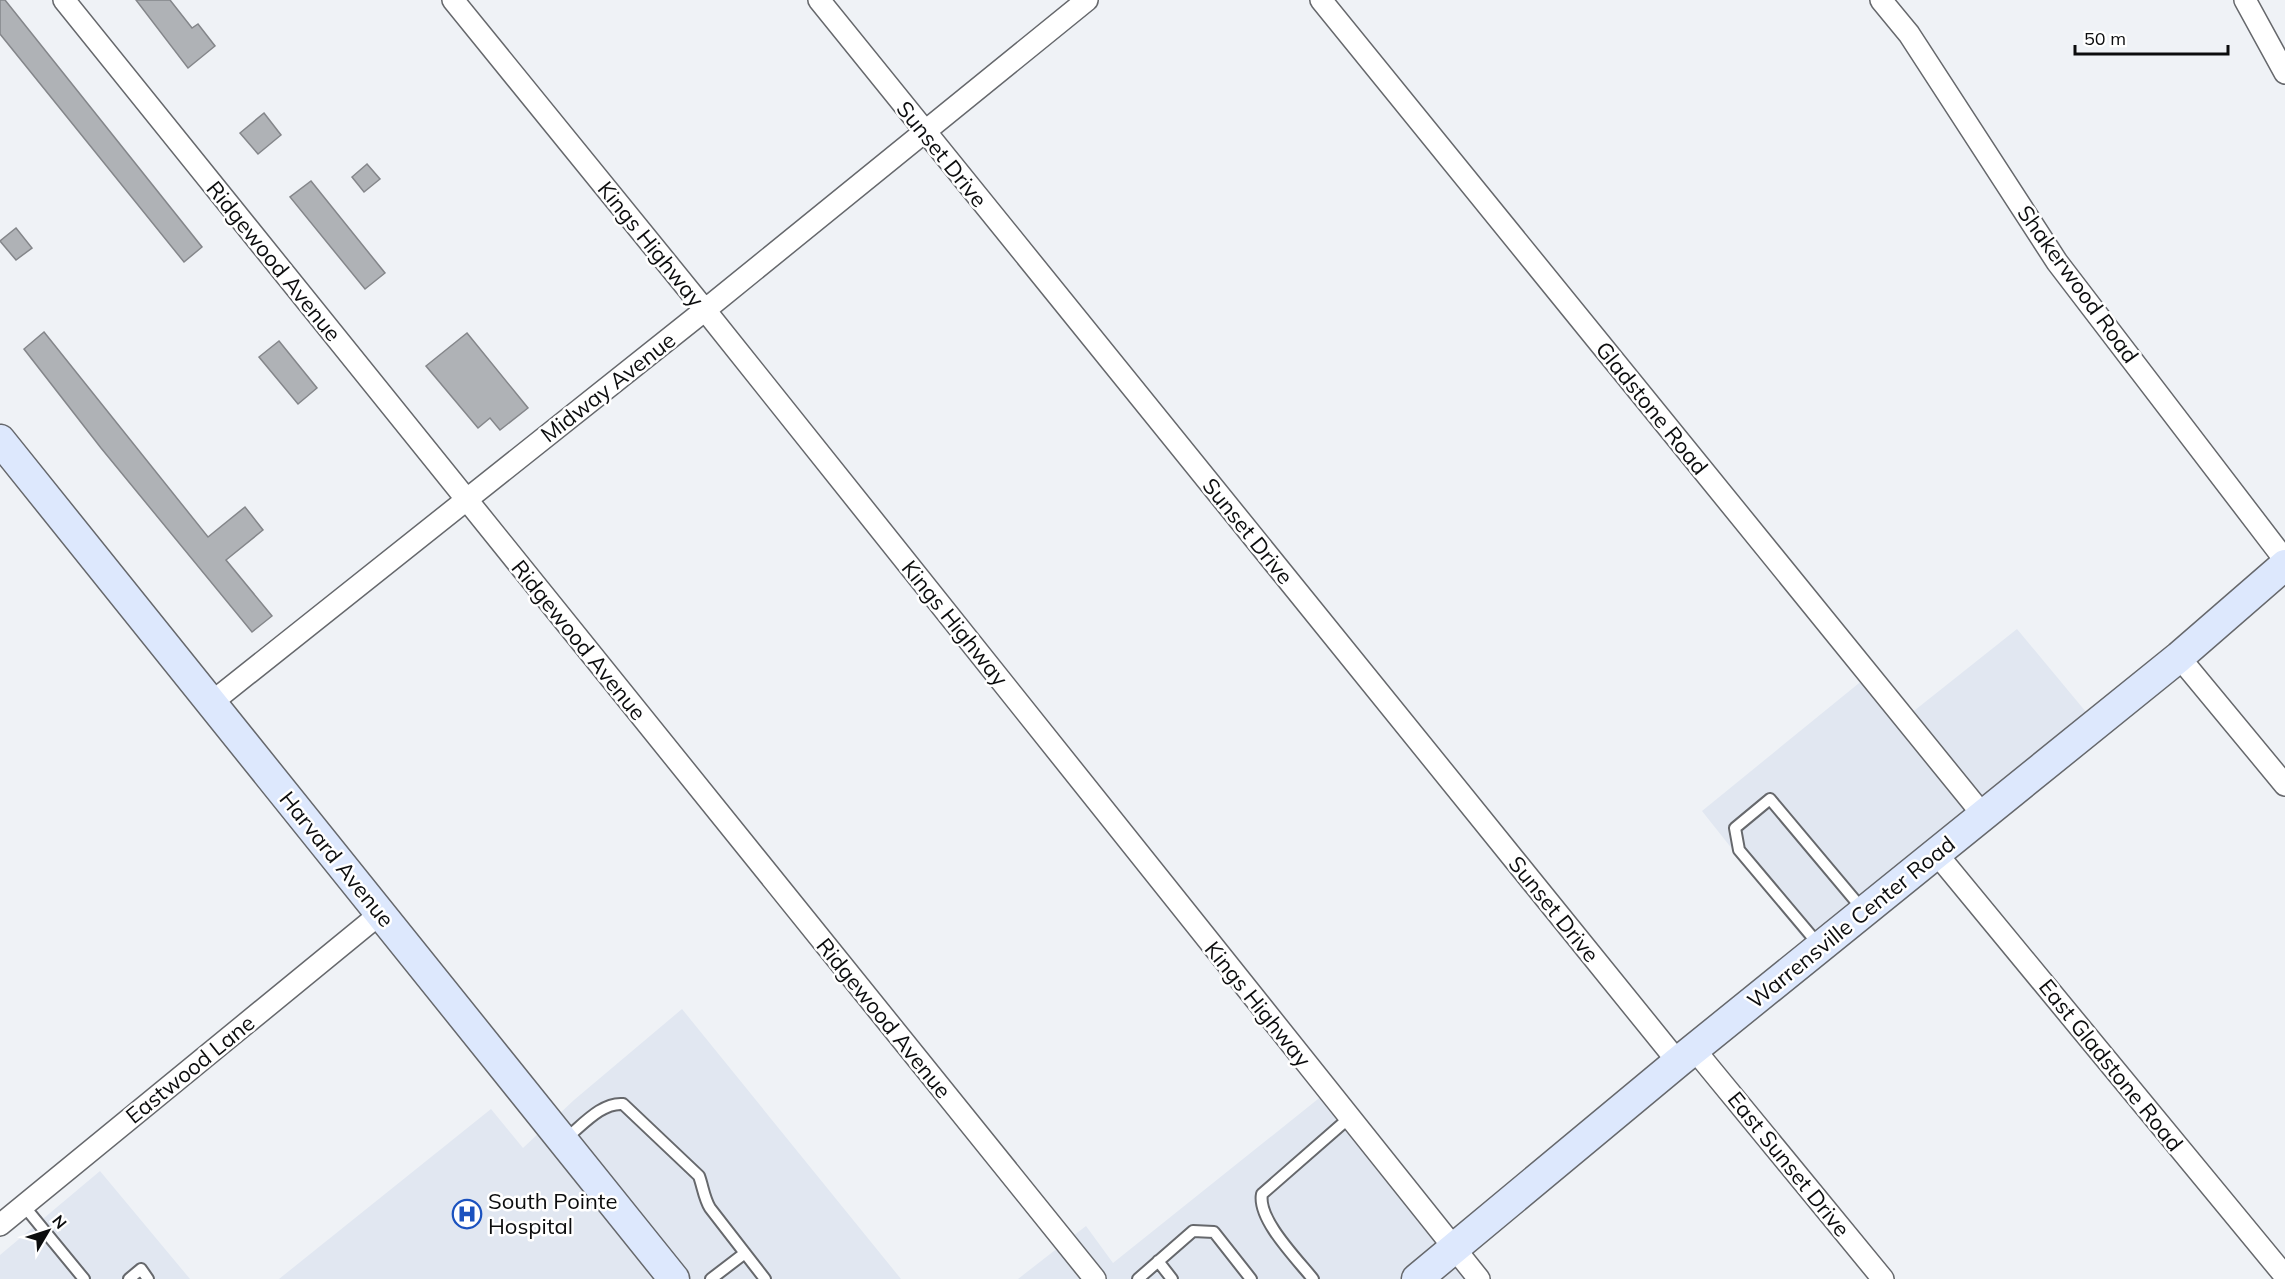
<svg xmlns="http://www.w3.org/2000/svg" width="2285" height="1279" viewBox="0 0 2285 1279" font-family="Mulish,sans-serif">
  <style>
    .built { fill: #e1e7f1 }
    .building { fill: #afb2b6; stroke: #84868a; stroke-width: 1.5 }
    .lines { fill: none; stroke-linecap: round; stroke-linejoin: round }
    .service-casing { stroke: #66686c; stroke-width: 14 }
    .minor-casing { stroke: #66686c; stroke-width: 24 }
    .secondary-casing { stroke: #66686c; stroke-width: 33 }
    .service { stroke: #fff; stroke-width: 10 }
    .minor { stroke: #fff; stroke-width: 21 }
    .secondary { stroke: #dde8fd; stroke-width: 30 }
    .labels { text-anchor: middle; stroke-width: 5; stroke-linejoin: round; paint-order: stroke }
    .street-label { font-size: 22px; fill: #0c0d0e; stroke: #fff }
    .poi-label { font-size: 22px; fill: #0c0d0e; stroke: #fff; text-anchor: start }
  </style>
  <rect width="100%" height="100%" fill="#eff2f6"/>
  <path class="built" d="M2017,629L2096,724L1814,952L1702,811L1869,675L1905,718Z
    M682,1009L901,1279H279L491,1109L523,1148L574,1100Z
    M1328,1091L1481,1279H1018L1086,1226L1113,1263Z
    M100,1171L190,1279H0V1255Z"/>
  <path class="building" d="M0,0H5L202,247L184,262L0,34Z
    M136,0H170L192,28L198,24L215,46L188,68Z
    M264,113L281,135L258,154L240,133Z
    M367,164L380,179L364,192L352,177Z
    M311,181L385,273L365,289L290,197Z
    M16,228L32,248L16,260L0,241Z
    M44,332L208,537L245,507L263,530L226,560L272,616L252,632L101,448L24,349Z
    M467,333L528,408L500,430L490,418L478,428L426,366Z
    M279,341L317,388L298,404L259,357Z"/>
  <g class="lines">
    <g class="service-casing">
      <path id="service" d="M1819,945L1739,850L1735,828L1770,799L1864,911
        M565,1139C581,1127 601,1102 623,1104L699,1176C703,1187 704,1198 710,1208L765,1279
        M24,1206L84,1279
        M1158,1261L1172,1279
        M129,1279L141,1269L148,1279
        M711,1279L745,1253
        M1138,1279L1193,1231L1214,1232L1251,1279
        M1313,1279C1297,1259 1257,1219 1262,1194L1349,1118"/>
    </g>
    <g class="minor-casing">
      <path id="minor" d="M64,0L1095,1279
        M453,0L705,310L1479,1279
        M819,0L1678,1062
        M1321,0L1983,815
        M1881,0L1909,34L2057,262L2285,560
        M2245,0L2285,73
        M2179,657L2285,785
        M211,703L705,310L1087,0
        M1936,853L2285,1276
        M1694,1049L1883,1279
        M0,1225L381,913"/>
    </g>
    <g class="secondary-casing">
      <path id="secondary" d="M0,440L674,1279
        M1417,1279L1678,1062L2179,657L2285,565"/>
    </g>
    <use href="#service" class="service"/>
    <use href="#minor" class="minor"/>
    <use href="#secondary" class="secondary"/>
  </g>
  <defs>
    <g id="hospital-ring" transform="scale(1.5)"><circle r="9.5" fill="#fff" stroke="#1b52bf" stroke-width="1.5"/><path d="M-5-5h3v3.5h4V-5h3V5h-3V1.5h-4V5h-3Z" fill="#1b52bf"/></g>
  </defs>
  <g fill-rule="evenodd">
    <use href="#hospital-ring" x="467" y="1214"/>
  </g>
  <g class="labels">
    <g class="street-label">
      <text transform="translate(942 154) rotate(51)" y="8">Sunset Drive</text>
      <text transform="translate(651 244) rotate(51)" y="8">Kings Highway</text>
      <text transform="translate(274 261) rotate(51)" y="8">Ridgewood Avenue</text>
      <text transform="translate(2078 284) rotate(54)" y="8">Shakerwood Road</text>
      <text transform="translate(608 387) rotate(-38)" y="8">Midway Avenue</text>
      <text transform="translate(1652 408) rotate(51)" y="8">Gladstone Road</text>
      <text transform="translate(1248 531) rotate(51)" y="8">Sunset Drive</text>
      <text transform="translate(955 623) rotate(51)" y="8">Kings Highway</text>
      <text transform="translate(579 640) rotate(51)" y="8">Ridgewood Avenue</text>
      <text transform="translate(337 859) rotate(51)" y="8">Harvard Avenue</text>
      <text transform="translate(1554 909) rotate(51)" y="8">Sunset Drive</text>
      <text transform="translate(1851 922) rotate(-39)" y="8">Warrensville Center Road</text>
      <text transform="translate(1258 1004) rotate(51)" y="8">Kings Highway</text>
      <text transform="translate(884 1018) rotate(51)" y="8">Ridgewood Avenue</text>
      <text transform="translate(2111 1065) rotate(51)" y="8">East Gladstone Road</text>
      <text transform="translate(190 1069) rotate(-39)" y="8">Eastwood Lane</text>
      <text transform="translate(1789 1164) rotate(51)" y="8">East Sunset Drive</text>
    </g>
    <g class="poi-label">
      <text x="488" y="1209">South Pointe<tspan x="488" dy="25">Hospital</tspan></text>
    </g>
  </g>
  <g transform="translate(48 1231) rotate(51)" stroke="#ffffff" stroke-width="4.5" paint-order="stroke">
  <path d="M0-4.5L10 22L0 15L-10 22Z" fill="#0c0d0e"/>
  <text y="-9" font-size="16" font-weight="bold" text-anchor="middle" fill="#0c0d0e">N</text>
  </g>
  <path d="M2075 45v9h153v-9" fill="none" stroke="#0c0d0e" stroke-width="3"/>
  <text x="2084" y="45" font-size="18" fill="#0c0d0e" stroke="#ffffff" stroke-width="4.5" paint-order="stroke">50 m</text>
</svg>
